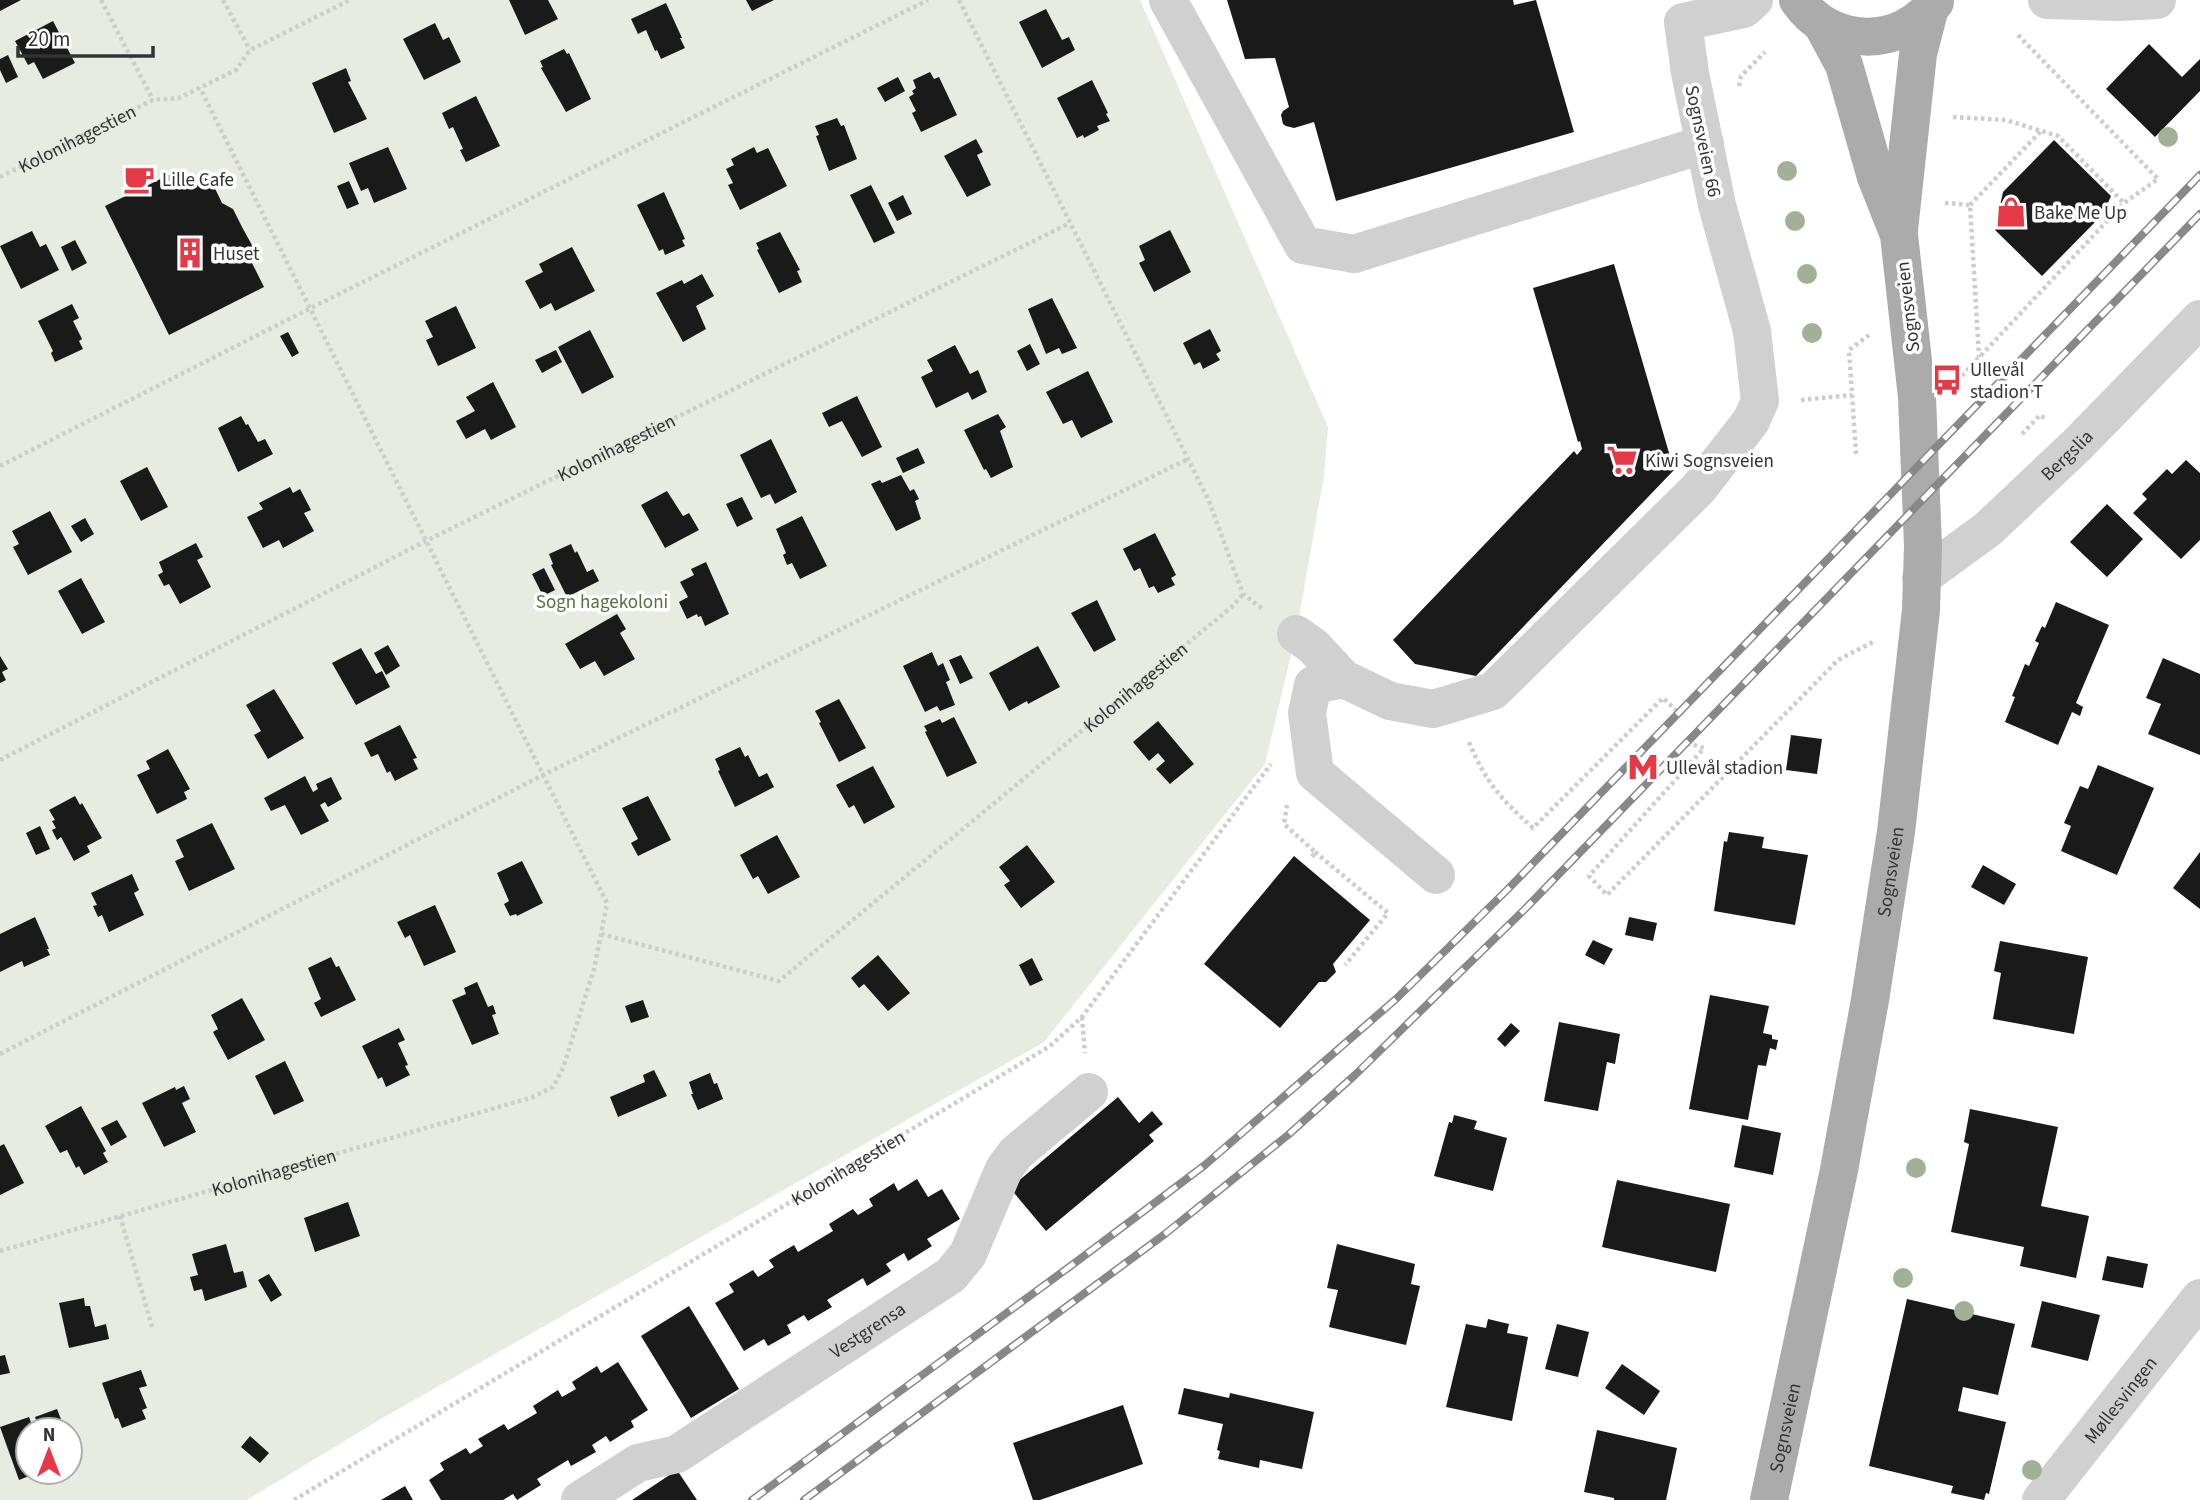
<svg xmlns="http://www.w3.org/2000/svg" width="2200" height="1500" viewBox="0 0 2200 1500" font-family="'Source Sans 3',sans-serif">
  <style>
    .green { fill: #e6ecdf; fill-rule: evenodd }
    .building { fill: #1a1a1a }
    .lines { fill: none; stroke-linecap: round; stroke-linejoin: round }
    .path { stroke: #cdcdcd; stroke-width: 4.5; stroke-dasharray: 3.5 3.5; stroke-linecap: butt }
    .minor { stroke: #d0d0d0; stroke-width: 38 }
    .major { stroke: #ababab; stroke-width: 38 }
    .rail-casing { stroke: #888; stroke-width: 8 }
    .rail { stroke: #fff; stroke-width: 5; stroke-dasharray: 16; stroke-linecap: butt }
    .tree { fill: #a2b095 }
    .labels { text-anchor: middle; stroke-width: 7; stroke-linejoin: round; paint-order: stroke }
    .street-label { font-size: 19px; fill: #333; stroke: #fff }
    .poi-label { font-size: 19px; fill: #333; stroke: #fff; text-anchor: start }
    .park-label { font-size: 19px; fill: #56703f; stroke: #fff }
  </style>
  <rect width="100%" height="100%" fill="#fff"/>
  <path class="green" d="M0,0H1140L1328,427L1324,475L1296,634L1265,764L1044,1042L386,1416L247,1500H0ZM28,1430H70V1472H28Z"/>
  <path class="building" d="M0,0H21L0,11Z
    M509,0H548L558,19L525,35Z
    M746,0H774L752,11Z
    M1227,0H1513L1514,5L1536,0L1574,132L1336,201L1314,122L1294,128L1286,126L1283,124L1281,115L1283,111L1289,107L1275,58L1245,59Z
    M666,3L682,38H680L685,48L661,59L657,50L655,51L646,30L638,34L631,19Z
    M1046,9L1062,40L1069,37L1075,50L1042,68L1019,22Z
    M53,21L75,63L43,79L34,62L28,65L15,41Z
    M435,23L443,40L449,37L461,62L424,80L403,39Z
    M2149,44L2182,77L2200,59V91L2155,137L2106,89Z
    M564,49L567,54L569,53L591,99L566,112L541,68L543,67L540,61Z
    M8,55L18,77L6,83L0,70V59Z
    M346,68L351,81L348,82L367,119L334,133L312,83Z
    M930,72L934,79L939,77L957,115L921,132L912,113L916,111L909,97L914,94L912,91L916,88L913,80Z
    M898,77L905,91L885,102L877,88Z
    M1092,80L1108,113L1106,114L1110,121L1097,126L1099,130L1084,138L1083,135L1077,138L1057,98Z
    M476,96L500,146L466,162L460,150L463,149L453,127L449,129L442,113Z
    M837,118L841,126L844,125L857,159L829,171L816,136L819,135L815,126Z
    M976,139L983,152L977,155L991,185L967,197L944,156Z
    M2054,140L2111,196L2103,214L2042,276L1995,230L2003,192Z
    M388,147L407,189L374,203L368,188L361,191L349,163Z
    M754,147L757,153L768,148L787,186L740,210L728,185L733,183L726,169L734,165L731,159Z
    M171,174L193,182L208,174L222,203L233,209L242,227L253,247L250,259L264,287L169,335L105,206Z
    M349,181L359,204L347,209L337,186Z
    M871,185L895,233L874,243L850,195Z
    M664,192L685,239L682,240L685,246L665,255L663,249L659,251L637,205Z
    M903,195L912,214L897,221L888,203Z
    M1170,230L1191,272L1154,292L1139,263L1145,260L1139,246Z
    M32,231L40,247L46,244L59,270L21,289L0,246Z
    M780,232L800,270L797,271L802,282L779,293L757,250L759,249L756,243Z
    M75,240L87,263L72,271L61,247Z
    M572,247L595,291L555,311L551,303L540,309L525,281L543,272L539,264Z
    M1614,264L1674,470L1476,676L1415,664L1393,640L1574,451L1577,455L1582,449L1580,441L1578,442L1533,288Z
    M702,274L714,296L696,306L706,329L683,342L656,293L682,280L684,284Z
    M1052,298L1077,348L1062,354L1059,348L1046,354L1028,309Z
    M72,304L79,318L73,321L82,339L79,341L83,349L55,362L51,353L53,351L38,321Z
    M456,306L476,348L438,366L426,340L433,337L425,321Z
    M1210,329L1221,351L1216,354L1220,360L1203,369L1200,362L1194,365L1183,343Z
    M590,330L614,377L582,394L558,347Z
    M288,332L299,353L292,357L280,336Z
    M1030,344L1040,364L1027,371L1017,351Z
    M955,345L970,374L978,370L987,392L972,400L968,392L936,408L921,377L933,371L927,360Z
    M556,350L562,362L542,373L535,360Z
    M1088,371L1113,422L1081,438L1072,420L1063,424L1046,392Z
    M493,382L516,427L491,440L485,429L466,439L456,421L475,411L466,397Z
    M857,396L882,447L862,457L842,421L829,427L822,413Z
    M998,414L1006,427L1000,431L1013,467L991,478L986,469L984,470L964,430Z
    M241,416L246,425L248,424L258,442L265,439L273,454L238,472L218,428Z
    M771,439L797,492L775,504L770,494L761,498L740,455Z
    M918,448L925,463L903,473L896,458Z
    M2186,460L2200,473V540L2181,559L2133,513L2147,499L2142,494L2167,469L2172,474Z
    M147,467L168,507L141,521L120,481Z
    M901,475L910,491L914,489L919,499L915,501L921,519L896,531L871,484L880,480L882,483Z
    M290,487L293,493L300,489L311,510L304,513L314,531L283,548L279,540L263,548L247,517L263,509L259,503Z
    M667,491L683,516L689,513L699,530L665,548L641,505Z
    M742,497L753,519L737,527L726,504Z
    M2107,504L2143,539L2107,577L2070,542Z
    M50,511L72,552L28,575L13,547L19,544L12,531Z
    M802,516L827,566L800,579L792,563L787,565L783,555L786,553L776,529Z
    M85,518L94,534L81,542L71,526Z
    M1155,533L1176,575L1171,578L1175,585L1158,593L1154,586L1149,588L1140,568L1134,571L1123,549Z
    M196,543L203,557L197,560L211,587L180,604L169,584L164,586L158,575L163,572L159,562Z
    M571,544L575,553L577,551L587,572L593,569L599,581L567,597L551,565L553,564L549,554Z
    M706,562L729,614L705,626L701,616L698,617L697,614L687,619L679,602L688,597L680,582L694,575L691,569Z
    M544,568L555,590L543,596L532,574Z
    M81,578L105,622L82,634L58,591Z
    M1097,600L1116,640L1094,652L1071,613Z
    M2056,602L2109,625L2076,703L2083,707L2080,716L2072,712L2058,745L2005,722L2015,697L2012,696L2019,679L2025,664L2029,666L2039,643L2035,641L2042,626L2045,628Z
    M617,614L626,629L620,633L635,659L604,676L595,661L580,669L565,644Z
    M388,645L400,666L386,675L374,653Z
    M1038,646L1060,687L1028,704L1027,701L1009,711L989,673Z
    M361,648L376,674L382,671L390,687L356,705L332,663Z
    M932,652L938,666L943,663L950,680L946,682L955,705L940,711L937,706L925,712L903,666Z
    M961,655L973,678L960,684L949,660Z
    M0,656L8,669L2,672L6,680L0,683Z
    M2163,658L2200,674V755L2148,734L2161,704L2146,698Z
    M274,689L304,738L268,759L254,735L261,731L246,705Z
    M839,699L866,748L839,762L819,723L821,722L815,711Z
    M954,717L977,763L947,777L925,732L927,731L924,726L940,719L942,723Z
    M1158,721L1194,764L1170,784L1156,769L1165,761L1158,753L1149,761L1133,742Z
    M400,725L417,758L413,759L418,769L395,781L390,771L387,773L378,754L371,757L364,743Z
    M1791,735L1822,739L1817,774L1786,770Z
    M740,747L745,757L748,755L759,777L767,773L774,787L735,807L718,771L720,770L715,759Z
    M168,749L190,789L184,792L187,799L157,814L137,775L150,769L146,761Z
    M2098,765L2154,788L2117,875L2061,851L2071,826L2064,823L2080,786L2088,789Z
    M873,766L895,807L864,824L854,805L849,808L836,785Z
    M305,776L313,792L318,789L316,784L331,777L342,799L328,807L325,802L320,805L329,821L301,835L285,805L271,811L264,798Z
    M75,796L80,805L82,803L102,838L87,846L90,852L74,861L61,837L57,840L52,830L56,828L52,821L55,820L49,810Z
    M648,796L671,840L638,856L631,843L638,839L622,808Z
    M212,823L235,869L189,891L175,861L184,857L176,840Z
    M40,826L50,849L36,855L26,833Z
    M1729,832L1764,837L1762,848L1808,855L1795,925L1714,911L1724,841L1727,842Z
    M777,835L800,877L768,894L758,876L753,879L740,855Z
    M1027,845L1055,882L1021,908L1004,885L1010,881L999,867Z
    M2200,852V909L2173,888Z
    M1294,856L1370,920L1333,964L1336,972L1326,982H1319L1280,1028L1204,964Z
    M522,861L543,903L517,916L516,914L510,916L504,904L509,901L497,873Z
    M1983,865L2016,884L2004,905L1971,887Z
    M132,874L139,890L134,893L144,915L109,932L102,915L98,917L93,906L97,905L91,893Z
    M435,905L456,952L424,966L410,935L405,938L397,922Z
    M35,917L49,949H47L50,955L24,967L22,961L0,972V934Z
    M1629,917L1657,923L1653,941L1625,935Z
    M1593,940L1613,949L1604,965L1585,955Z
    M2000,941L2088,957L2074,1034L1993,1019L2001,973L1994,971Z
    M878,955L910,993L888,1011L864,984L859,988L851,978Z
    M331,957L336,967L339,966L356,1000L321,1017L314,1003L321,999L308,968Z
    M1032,958L1043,980L1030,986L1019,965Z
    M477,982L488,1007L493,1005L496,1014L492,1015L499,1034L472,1045L452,1000L466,994L464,988Z
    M1710,995L1769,1006L1763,1033L1772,1035V1039L1778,1040L1776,1050L1770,1048L1766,1066L1758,1065L1748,1120L1689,1109Z
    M242,998L265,1040L228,1060L213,1032L218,1029L211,1015Z
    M643,1000L649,1017L631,1023L625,1006Z
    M1559,1022L1620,1034L1615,1064L1607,1062L1598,1111L1544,1101Z
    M1511,1023L1520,1031L1505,1047L1497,1039Z
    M399,1028L405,1040L398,1043L408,1065L405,1066L410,1075L386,1087L382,1077L378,1079L362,1046Z
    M285,1061L304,1101L274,1115L255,1076Z
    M654,1070L667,1096L618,1117L610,1097L645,1082L643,1075Z
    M710,1073L714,1084L717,1083L723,1099L698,1110L691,1094H693L689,1082Z
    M184,1086L190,1099L182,1103L196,1132L164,1147L142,1103L175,1087L176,1090Z
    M1118,1097L1139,1123L1152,1111L1163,1124L1149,1135L1154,1141L1046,1231L1010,1188Z
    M81,1106L106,1151L103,1153L108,1162L84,1175L79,1166L76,1168L67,1150L60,1153L45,1126Z
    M1970,1109L2058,1127L2041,1206L2089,1216L2076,1278L2020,1266L2024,1247L1951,1232L1969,1144L1964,1142Z
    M1454,1115L1477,1121L1474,1129L1507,1138L1493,1191L1434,1176L1449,1122L1452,1123Z
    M117,1120L127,1137L111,1146L101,1128Z
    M1742,1125L1781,1133L1773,1175L1734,1167Z
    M4,1144L24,1183L0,1195V1146Z
    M917,1179L928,1197L942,1189L960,1219L927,1239L932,1246L908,1261L904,1253L886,1264L891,1271L867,1286L863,1278L827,1300L832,1307L808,1321L804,1315L787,1325L791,1333L768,1346L764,1339L744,1351L715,1303L734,1292L729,1284L753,1270L758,1277L774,1267L769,1260L794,1245L798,1252L833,1231L829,1224L853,1209L858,1215L873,1206L869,1199L894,1183L898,1191Z
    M1617,1180L1730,1204L1716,1272L1602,1247Z
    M348,1202L360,1236L315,1252L304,1218Z
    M226,1244L234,1273L243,1271L247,1287L205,1301L202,1289L194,1291L190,1277L198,1275L192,1254Z
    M1337,1244L1415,1264L1411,1284L1420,1286L1406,1345L1329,1327L1338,1290L1327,1288Z
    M2107,1256L2148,1264L2143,1288L2102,1280Z
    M269,1274L282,1295L271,1302L258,1280Z
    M84,1298L85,1306H90L95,1327L106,1324L109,1339L69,1348L59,1303Z
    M1907,1299L2015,1324L1998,1395L1963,1387L1958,1411L2006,1422L1989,1494L1986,1493L1984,1500L1951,1493L1953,1486L1869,1466Z
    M2042,1301L2100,1315L2088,1361L2031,1347Z
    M689,1306L739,1389L691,1418L641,1336Z
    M1488,1319L1509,1324L1507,1333L1528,1337L1512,1421L1446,1407L1466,1324L1486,1328Z
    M1557,1324L1589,1332L1578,1377L1545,1369Z
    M5,1355L10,1373L0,1375V1356Z
    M618,1362L648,1410L631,1421L634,1427L610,1442L606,1436L592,1445L596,1452L571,1466L568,1460L537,1479L541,1485L517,1500L513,1494L503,1500H441L429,1480L444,1470L440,1463L466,1448L470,1454L483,1446L478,1439L504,1424L508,1430L537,1413L533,1406L558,1390L562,1397L576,1389L572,1382L597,1366L601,1373Z
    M1622,1364L1660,1391L1644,1415L1605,1388Z
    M141,1370L147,1386L139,1388L147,1408L142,1410L146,1419L122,1428L118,1418L115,1419L102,1383Z
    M1184,1388L1229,1398L1230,1393L1314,1412L1302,1469L1260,1460L1259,1468L1218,1459L1220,1451L1217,1450L1223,1424L1178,1414Z
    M1123,1405L1143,1464L1040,1500H1033L1013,1443Z
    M57,1409L64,1427L55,1430H40L35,1417Z
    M29,1417L34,1430H28V1472H39L19,1480L0,1427Z
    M1597,1430L1677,1448L1666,1500H1614V1498L1584,1492Z
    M250,1436L269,1453L260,1463L241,1447Z
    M677,1470L697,1500H632Z
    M405,1486L413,1500H381Z"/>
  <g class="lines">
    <g class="path">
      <path d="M101,0L153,100"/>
      <path d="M223,0L250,50"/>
      <path d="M959,0L1209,501L1243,594L1264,610"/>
      <path d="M1739,86L1741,76L1765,52"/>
      <path d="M1953,117L2006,120L2058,136L2124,203"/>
      <path id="s1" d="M0,177L153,100L179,98L236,70L250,50L350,0"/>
      <path d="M1945,203L1970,205L1979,357"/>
      <path d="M1970,205L2041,131"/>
      <path d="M1957,381L2124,203L2158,179L2016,33"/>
      <path d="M1801,400L1852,395"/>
      <path d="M2022,434L2040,415L2046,419"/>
      <path d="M1856,454L1849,350L1869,335"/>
      <path d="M0,466L309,309L928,0"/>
      <path d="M1469,742C1486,783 1501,799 1533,828L1663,698L1679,713"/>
      <path d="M1687,743L1704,748L1589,876L1607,895L1838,660L1873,642"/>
      <path id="s2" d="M0,760L426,541L1070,223"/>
      <path d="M1287,805L1284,824L1315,852L1311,859"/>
      <path d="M1315,852L1388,913L1345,965"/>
      <path id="s3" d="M601,934L779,981L1234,605L1243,594"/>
      <path d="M1082,1017L1085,1053"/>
      <path d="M0,1054L543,775L1188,459"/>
      <path d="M120,1216L153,1330"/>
      <path id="s4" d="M0,1251L533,1097L553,1087L563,1068L594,969L607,903L200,88"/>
      <path id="s5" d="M294,1500L1050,1046L1082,1017L1271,764"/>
    </g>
    <g class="minor">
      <path d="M1168,0L1303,245L1354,254L1705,144"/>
      <path d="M2047,0L2119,2L2157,0"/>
      <path id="s6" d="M1921,578L1988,529L2077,445L2200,319"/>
      <path d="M1296,634L1313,646L1344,679L1390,701L1433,709L1493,691L1698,489L1751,421L1760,401L1752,331L1717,205L1690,73L1683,22L1744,9L1754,0"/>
      <path d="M1344,679L1313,685L1307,713L1315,773L1436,875"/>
      <path id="s7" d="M580,1500L638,1463L677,1454L951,1275L968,1254L1004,1169L1016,1153L1089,1092"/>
      <path id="s8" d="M2041,1500L2200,1298"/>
    </g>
    <g class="major">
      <path d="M1798,0C1830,48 1902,49 1935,2"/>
      <path d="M1899,230L1918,54L1929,11"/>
      <path id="s9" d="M1769,1500L1839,1170L1870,1000L1896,832L1921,610L1923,546L1917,397L1899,235L1876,177L1844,65L1823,26"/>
    </g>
    <g class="rail-casing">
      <path id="rail" d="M752,1500L1076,1262L1205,1165L1396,999L1507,890L2200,175
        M804,1500L1165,1234L1288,1135L1355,1075L1526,908L2200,214"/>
    </g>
    <use href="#rail" class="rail"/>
  </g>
  <g class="tree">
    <circle cx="2168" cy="137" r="10"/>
    <circle cx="1787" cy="171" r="10"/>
    <circle cx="1795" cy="221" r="10"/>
    <circle cx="1807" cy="274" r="10"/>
    <circle cx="1812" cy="333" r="10"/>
    <circle cx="1916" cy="1168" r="10"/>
    <circle cx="1903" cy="1278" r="10"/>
    <circle cx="1964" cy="1311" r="10"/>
    <circle cx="2032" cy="1470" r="10"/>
  </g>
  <defs>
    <g id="cafe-bare" transform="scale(2.415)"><path d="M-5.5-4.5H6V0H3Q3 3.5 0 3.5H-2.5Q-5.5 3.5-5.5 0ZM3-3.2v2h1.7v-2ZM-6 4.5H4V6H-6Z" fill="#e63946" stroke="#fff" stroke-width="2.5" paint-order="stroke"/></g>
    <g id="shop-bare" transform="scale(2.415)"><path d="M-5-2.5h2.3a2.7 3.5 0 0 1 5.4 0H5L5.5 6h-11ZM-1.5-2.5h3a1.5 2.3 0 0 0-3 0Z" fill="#e63946" stroke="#fff" stroke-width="2.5" paint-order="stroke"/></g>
    <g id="building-bare" transform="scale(2.415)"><path d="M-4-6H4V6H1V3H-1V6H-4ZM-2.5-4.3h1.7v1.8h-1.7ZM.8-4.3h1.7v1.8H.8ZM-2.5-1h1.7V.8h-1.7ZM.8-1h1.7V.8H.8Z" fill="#e63946" stroke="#fff" stroke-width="2.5" paint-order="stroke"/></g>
    <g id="bus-bare" transform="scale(2.415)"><path d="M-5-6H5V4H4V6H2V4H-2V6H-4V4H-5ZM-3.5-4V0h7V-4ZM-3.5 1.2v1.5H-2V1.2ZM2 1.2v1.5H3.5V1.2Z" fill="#e63946" stroke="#fff" stroke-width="2.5" paint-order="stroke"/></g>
    <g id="supermarket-bare" transform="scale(2.415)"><path d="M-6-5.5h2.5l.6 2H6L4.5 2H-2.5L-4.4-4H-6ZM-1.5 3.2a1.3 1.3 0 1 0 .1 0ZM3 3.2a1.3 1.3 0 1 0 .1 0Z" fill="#e63946" stroke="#fff" stroke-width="2.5" paint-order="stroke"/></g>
    <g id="metro-bare" transform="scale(2.415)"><path d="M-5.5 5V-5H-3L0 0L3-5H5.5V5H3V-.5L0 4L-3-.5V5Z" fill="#e63946" stroke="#fff" stroke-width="2.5" paint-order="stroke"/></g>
  </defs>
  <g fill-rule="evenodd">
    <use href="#cafe-bare" x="139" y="179"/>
    <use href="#shop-bare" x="2011" y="212"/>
    <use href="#building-bare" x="190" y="253"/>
    <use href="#bus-bare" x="1947" y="380"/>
    <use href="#supermarket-bare" x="1622" y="460"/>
    <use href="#metro-bare" x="1643" y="767"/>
  </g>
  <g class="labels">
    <g class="street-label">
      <text dy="7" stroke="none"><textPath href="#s1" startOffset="86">Kolonihagestien</textPath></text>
      <text transform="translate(1704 141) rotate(78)" y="7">Sognsveien 66</text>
      <text transform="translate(1907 307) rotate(-97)" y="7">Sognsveien</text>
      <text dy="7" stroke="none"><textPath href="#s2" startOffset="691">Kolonihagestien</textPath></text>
      <text dy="7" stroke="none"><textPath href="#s6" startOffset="191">Bergslia</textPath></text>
      <text dy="7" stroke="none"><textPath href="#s3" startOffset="646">Kolonihagestien</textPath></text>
      <text dy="7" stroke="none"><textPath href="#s9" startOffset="640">Sognsveien</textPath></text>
      <text dy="7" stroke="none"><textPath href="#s5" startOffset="646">Kolonihagestien</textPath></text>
      <text dy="7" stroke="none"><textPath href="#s4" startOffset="285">Kolonihagestien</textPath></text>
      <text dy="7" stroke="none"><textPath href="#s7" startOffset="336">Vestgrensa</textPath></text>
      <text dy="7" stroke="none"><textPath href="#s8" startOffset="128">Møllesvingen</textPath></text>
      <text dy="7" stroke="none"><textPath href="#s9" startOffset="74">Sognsveien</textPath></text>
    </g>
    <g class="poi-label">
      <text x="162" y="186">Lille Cafe</text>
      <text x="2034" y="219">Bake Me Up</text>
      <text x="213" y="260">Huset</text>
      <text x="1970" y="376">Ullevål<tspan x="1970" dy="22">stadion T</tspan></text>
      <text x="1645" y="467">Kiwi Sognsveien</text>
      <text x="1666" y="774">Ullevål stadion</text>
    </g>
    <g class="park-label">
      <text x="602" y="608">Sogn hagekoloni</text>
    </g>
  </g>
  <g transform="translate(49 1451)"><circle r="33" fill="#ffffff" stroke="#adadad" stroke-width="2"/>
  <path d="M0-5L12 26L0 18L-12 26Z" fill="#e63946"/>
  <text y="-10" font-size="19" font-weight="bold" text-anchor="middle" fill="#333333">N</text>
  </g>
  <path d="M18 46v10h135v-10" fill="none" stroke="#333333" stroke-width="3.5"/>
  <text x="28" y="46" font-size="21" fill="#333333" stroke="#ffffff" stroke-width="5" paint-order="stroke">20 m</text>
</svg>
